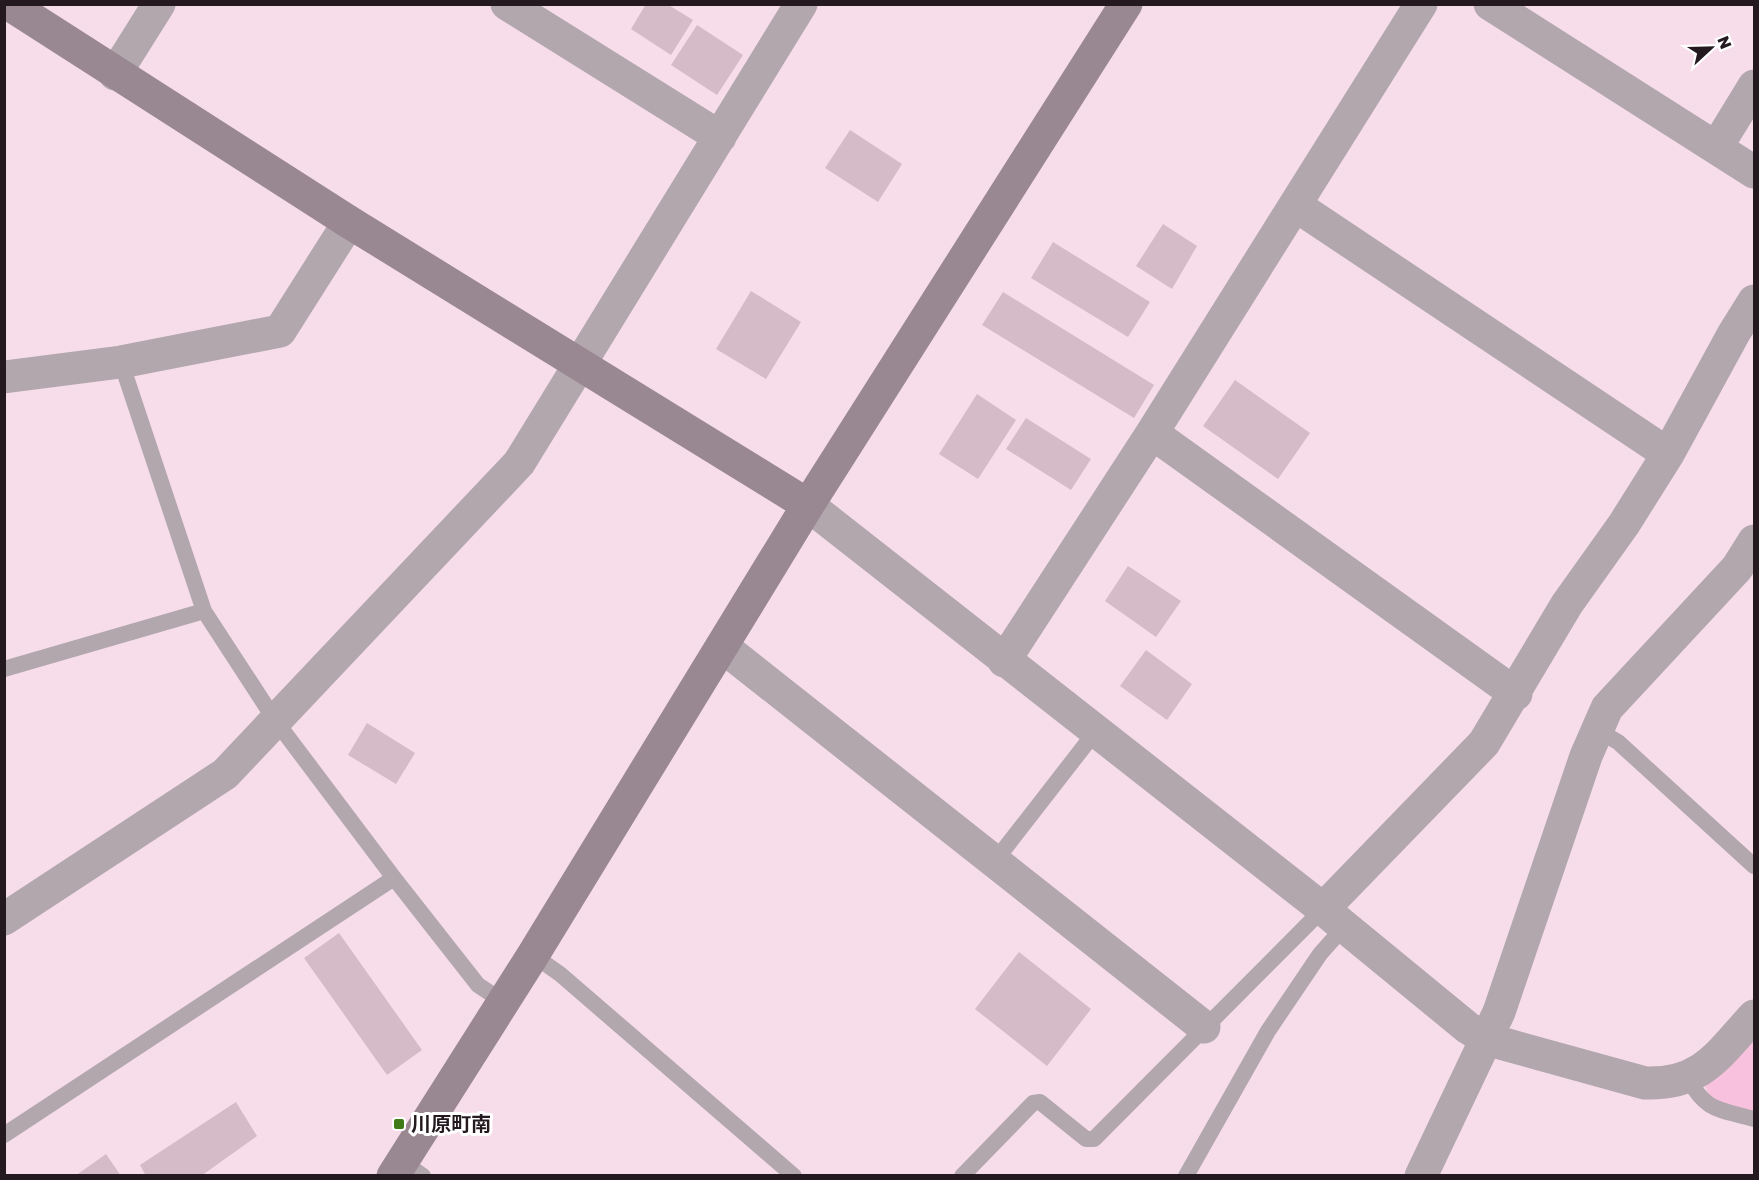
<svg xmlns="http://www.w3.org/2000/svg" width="1759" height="1180" viewBox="0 0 1759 1180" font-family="'Golos Text','Noto Sans JP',sans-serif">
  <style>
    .green { fill: #f8c1dd }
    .building { fill: #d4bbc7 }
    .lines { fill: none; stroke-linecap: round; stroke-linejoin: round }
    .lane { stroke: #b2a7ac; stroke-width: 16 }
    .street { stroke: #b2a7ac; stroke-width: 33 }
    .secondary { stroke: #998891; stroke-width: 33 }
    .poi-dot { fill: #3f7b16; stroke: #fff; stroke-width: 2 }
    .labels { text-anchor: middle; stroke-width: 6; stroke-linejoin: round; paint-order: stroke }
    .poi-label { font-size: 20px; font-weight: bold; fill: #23191e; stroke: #fff; text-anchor: start }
  </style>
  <rect width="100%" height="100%" fill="#f7ddea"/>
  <path class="green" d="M1754,1034V1113L1712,1101L1705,1086Z"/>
  <path class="building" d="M646,4H667L693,20L671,55L631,29Z
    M697,25L743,55L717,95L671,65Z
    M850,130L902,164L878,202L825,168Z
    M1163,224L1197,246L1172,289L1136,266Z
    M1053,242L1150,302L1128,337L1031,278Z
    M751,291L801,322L766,379L716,349Z
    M1003,292L1154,385L1134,418L982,325Z
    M1235,380L1310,433L1278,479L1203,426Z
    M977,394L1016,420L978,479L939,454Z
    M1026,418L1091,459L1071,490L1006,449Z
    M1128,566L1181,601L1156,637L1105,601Z
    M1146,650L1192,684L1167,720L1120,686Z
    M367,723L415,753L396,784L348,755Z
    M339,933L422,1050L387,1075L304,958Z
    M1019,952L1091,1009L1047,1066L975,1009Z
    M236,1102L257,1136L201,1176H146L140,1165Z
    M106,1154L121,1176H75Z"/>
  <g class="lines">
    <path class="lane" d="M121,362L204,611L275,720L394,878L478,985L502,1001
      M4,669L204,611
      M1597,730L1618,742L1754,866
      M995,861L1096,731
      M533,955L560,974L794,1176
      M1688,1078C1706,1112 1719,1109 1754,1119
      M4,1135L394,878
      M402,1161L423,1176
      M962,1176L1033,1103L1040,1102L1086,1139H1094L1323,909
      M1186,1176L1268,1031L1320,954L1344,927"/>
    <path class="street" d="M507,4L720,137
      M1490,4L1754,172
      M115,74L159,4
      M1716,148L1754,86
      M1295,205L1668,454
      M4,377L121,362L280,331L349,222
      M1152,433L1516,694
      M808,505L1323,909L1468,1028L1486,1039L1645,1083C1702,1085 1719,1054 1754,1016
      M723,647L1204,1027
      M1004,661L1152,433L1421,4
      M1323,909L1484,743L1567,604L1624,524L1668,454L1734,333L1754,301
      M4,919L225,774L519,463L801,4
      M1421,1176L1499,1012L1586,756L1607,708L1737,568L1754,541"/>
    <path class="secondary" d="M9,4L349,222L808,505
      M393,1176L533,955L808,505L1126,4"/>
  </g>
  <rect class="poi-dot" x="393" y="1118" width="12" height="12" rx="3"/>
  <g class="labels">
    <g class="poi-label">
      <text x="411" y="1131">川原町南</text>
    </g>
  </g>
  <rect width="1759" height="1180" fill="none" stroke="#23191e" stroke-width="12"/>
  <g transform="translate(1711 48) rotate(68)" stroke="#ffffff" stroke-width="4.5" paint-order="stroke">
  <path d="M0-4.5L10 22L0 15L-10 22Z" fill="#23191e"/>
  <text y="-9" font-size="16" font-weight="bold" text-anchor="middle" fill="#23191e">N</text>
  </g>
</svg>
